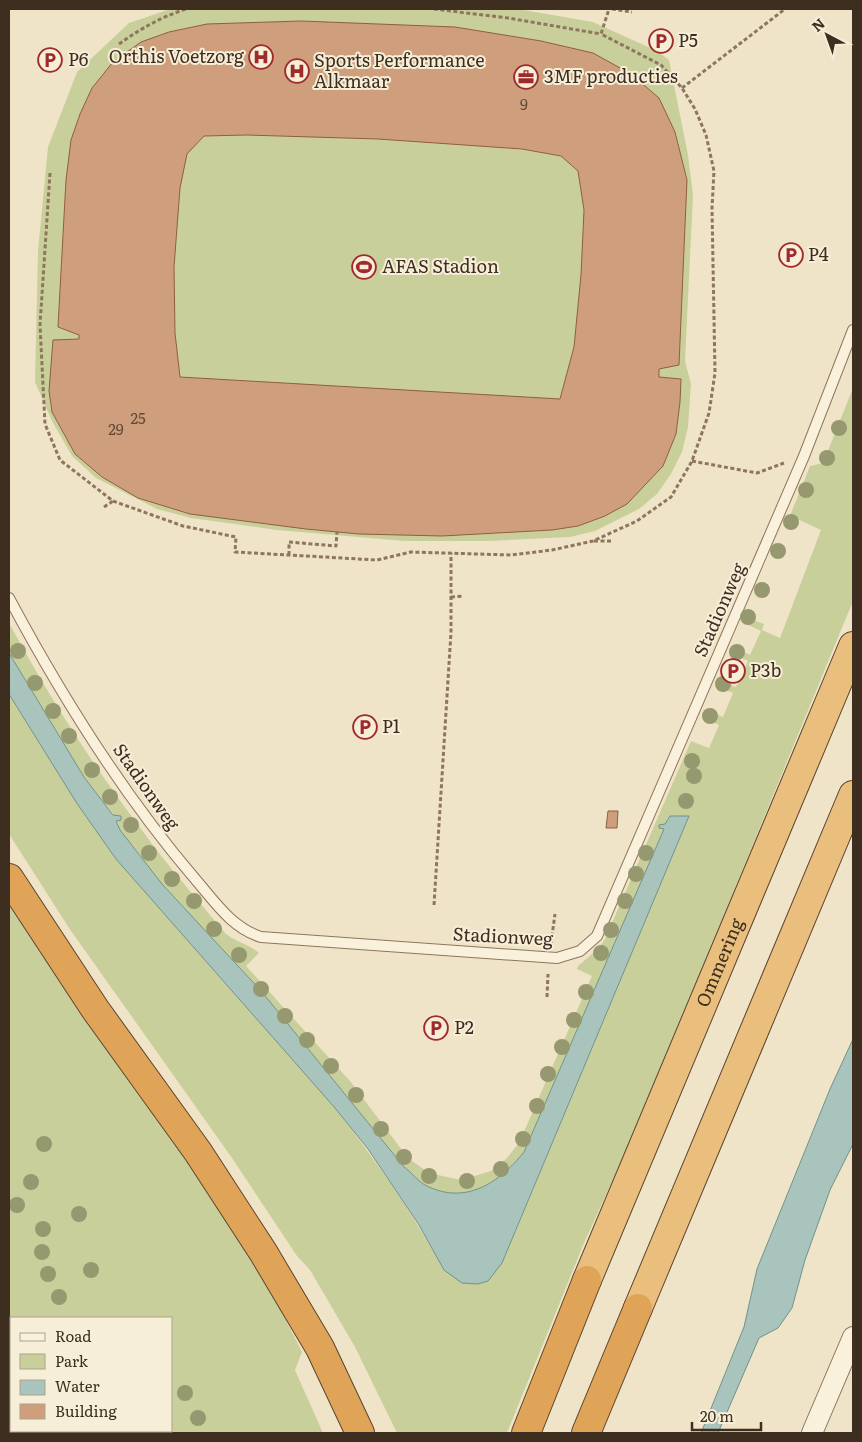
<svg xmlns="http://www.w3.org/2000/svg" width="862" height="1442" viewBox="0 0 862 1442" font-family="Literata,serif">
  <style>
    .green { fill: #c9cf9b; fill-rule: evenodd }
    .water { fill: #a9c4bc; stroke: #6f938a }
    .building { fill: #cf9f7d; stroke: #8d5f41; fill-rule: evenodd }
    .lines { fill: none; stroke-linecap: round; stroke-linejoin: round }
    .service-casing { stroke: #8d765c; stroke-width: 12 }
    .minor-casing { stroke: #8d765c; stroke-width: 22 }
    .trunk-casing { stroke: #5b4430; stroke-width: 30 }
    .motorway-casing { stroke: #5b4430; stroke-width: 30 }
    .path { stroke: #8d765c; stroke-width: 3; stroke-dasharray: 4 2.5; stroke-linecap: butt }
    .service { stroke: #faf1dc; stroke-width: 10 }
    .minor { stroke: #faf1dc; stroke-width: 20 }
    .trunk { stroke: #eabe7c; stroke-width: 28 }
    .motorway { stroke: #e0a458; stroke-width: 28 }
    .tree { fill: #96986f }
    .labels { text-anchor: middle; stroke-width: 4; stroke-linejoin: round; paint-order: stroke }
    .number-label { font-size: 15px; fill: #624a37 }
    .poi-label { font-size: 18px; fill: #3d2e20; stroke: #f7eed8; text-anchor: start }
    .street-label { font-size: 18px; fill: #3d2e20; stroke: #f7eed8 }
  </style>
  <rect width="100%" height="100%" fill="#f0e4c8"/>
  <path class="green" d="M170,9H518L593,22L657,51L669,60L688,155L693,195L685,361L691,384L688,427L682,452L671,474L657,494L639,509L595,531L570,537L490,541H404L277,530L191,518L157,509L96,478L72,456L52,421L35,382L38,251L48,147L77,72L129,23Z
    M853,388V601L635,1131L584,1243L507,1433H397L355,1347L310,1270L297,1256L232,1158L69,928L9,834V694L76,802L116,859L335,1108C375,1159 412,1212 444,1270L512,1240L689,816H670L667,819L664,829L524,1152C499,1183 465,1206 425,1185C418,1181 411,1172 404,1167L262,992L162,884L120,830L115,816L84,777L9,653V623C48,695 92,764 141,829C167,865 197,899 225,933C235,942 249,944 259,953L246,966L350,1081L408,1158L429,1173L461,1180L491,1171L506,1159L519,1143L592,976L577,969L578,966L598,949L605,939L691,741L709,748L719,725L702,717L705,709L723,717L733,693L716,686L719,680L736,687L748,661L730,653L733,647L750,655L761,631L744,623L746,617L764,624L762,630L780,638L821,530L791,516V513L810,466L823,463Z
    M9,901L196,1170L264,1277L302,1352L295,1370L323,1433H9ZM11,1318H171V1431H11Z"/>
  <path class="water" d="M9,653L84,777L113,815L121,816V820L116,821L120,830L162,884L262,992L404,1167C411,1172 418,1181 425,1185C465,1206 499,1183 524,1152L664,829L659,828V825L665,824L670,816H689L502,1263L488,1281L478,1284L462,1283L444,1270L419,1225L368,1149L335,1108L116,859L76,802L9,694Z
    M853,1039V1144L830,1190L805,1260L792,1308L778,1328L759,1338L718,1433H701L744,1327L757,1269L830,1089Z"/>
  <path class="building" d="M301,21L455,27L541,41L593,53L631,74L659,98L675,132L687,180L679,365L659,369V377L681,379L680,402L676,434L663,466L627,504L605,516L578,526L552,530L442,536L359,534L306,529L190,514L138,498L102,477L75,454L52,412L49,391L53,340L79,339V335L58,327L66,180L71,140L80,114L92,88L113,62L141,42L169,32L207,24ZM246,135L378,139L522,149L561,156L578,171L584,210L581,275L574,347L560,399L180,377L175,333L174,267L180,188L187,154L204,136Z
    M608,811H618L617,828H606Z"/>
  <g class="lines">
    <g class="service-casing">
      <path id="service" d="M9,598C62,697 123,795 196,880C215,902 232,928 261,937L557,958L580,951L597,936L804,456L853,330"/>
    </g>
    <g class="minor-casing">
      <path id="minor" d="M812,1433L853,1337"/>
    </g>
    <g class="trunk-casing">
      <g id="trunk">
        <path id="s1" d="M587,1280L853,646"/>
        <path d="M638,1308L853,795"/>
      </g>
    </g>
    <g class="motorway-casing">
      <path id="motorway" d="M9,878L95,1009L198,1152L263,1252L320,1348L360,1433
        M526,1433L587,1280
        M586,1433L638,1308"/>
    </g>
    <path class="path" d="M434,9L508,18L601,34
      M612,9L632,12
      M119,44C140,29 161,17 186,9
      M682,88L785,9
      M50,173L40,325L45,424L60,460L113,501L183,526L236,537L235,552L377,560L411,552L511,555L552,550L593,541L637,521L671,497L692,461L709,413L715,373L712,208L714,171L706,135L695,109L682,88L661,65L601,34L609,9
      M692,461L757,473L784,463
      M104,507L113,501
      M594,541H612
      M289,555V542L336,546L337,532
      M451,597L464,596
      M434,905L451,632V553
      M551,943L555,914
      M547,997L548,974"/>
    <use href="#service" class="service"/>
    <use href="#minor" class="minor"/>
    <use href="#trunk" class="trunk"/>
    <use href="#motorway" class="motorway"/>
  </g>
  <g class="tree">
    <circle cx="839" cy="428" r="8"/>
    <circle cx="827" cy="458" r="8"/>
    <circle cx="806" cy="490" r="8"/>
    <circle cx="791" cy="522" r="8"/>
    <circle cx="778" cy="551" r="8"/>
    <circle cx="762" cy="590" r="8"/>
    <circle cx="748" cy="617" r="8"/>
    <circle cx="18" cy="651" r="8"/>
    <circle cx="737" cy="652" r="8"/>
    <circle cx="35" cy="683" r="8"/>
    <circle cx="723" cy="684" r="8"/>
    <circle cx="53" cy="711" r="8"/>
    <circle cx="710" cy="716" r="8"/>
    <circle cx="69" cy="736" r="8"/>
    <circle cx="692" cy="761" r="8"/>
    <circle cx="92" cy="770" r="8"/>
    <circle cx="694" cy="776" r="8"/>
    <circle cx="110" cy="797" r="8"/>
    <circle cx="686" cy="801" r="8"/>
    <circle cx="131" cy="825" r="8"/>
    <circle cx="149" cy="853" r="8"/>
    <circle cx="646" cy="853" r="8"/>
    <circle cx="636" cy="874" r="8"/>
    <circle cx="172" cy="879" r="8"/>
    <circle cx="194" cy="901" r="8"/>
    <circle cx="625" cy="901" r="8"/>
    <circle cx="214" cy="929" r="8"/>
    <circle cx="611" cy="930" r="8"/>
    <circle cx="601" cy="953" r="8"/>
    <circle cx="239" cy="955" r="8"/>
    <circle cx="261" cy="989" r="8"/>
    <circle cx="586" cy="992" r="8"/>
    <circle cx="285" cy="1016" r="8"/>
    <circle cx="574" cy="1020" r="8"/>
    <circle cx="307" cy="1040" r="8"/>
    <circle cx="562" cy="1047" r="8"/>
    <circle cx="331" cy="1066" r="8"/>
    <circle cx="548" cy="1074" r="8"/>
    <circle cx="356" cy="1095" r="8"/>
    <circle cx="537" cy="1106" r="8"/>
    <circle cx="381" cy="1129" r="8"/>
    <circle cx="523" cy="1139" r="8"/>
    <circle cx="44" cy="1144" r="8"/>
    <circle cx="404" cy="1157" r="8"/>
    <circle cx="501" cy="1169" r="8"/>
    <circle cx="429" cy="1176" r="8"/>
    <circle cx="467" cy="1181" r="8"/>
    <circle cx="31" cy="1182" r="8"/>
    <circle cx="17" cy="1205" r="8"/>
    <circle cx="79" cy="1214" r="8"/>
    <circle cx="43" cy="1229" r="8"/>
    <circle cx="42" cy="1252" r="8"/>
    <circle cx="91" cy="1270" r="8"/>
    <circle cx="48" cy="1274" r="8"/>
    <circle cx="59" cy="1297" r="8"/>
    <circle cx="185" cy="1393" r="8"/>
    <circle cx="198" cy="1418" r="8"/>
  </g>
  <defs>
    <g id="parking-ring" transform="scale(1.25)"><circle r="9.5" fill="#f7eed8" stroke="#9e2a2b" stroke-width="1.5"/><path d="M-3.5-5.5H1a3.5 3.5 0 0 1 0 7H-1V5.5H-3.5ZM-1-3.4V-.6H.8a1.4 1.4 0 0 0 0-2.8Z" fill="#9e2a2b"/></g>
    <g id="hospital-ring" transform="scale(1.25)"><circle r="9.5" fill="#f7eed8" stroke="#9e2a2b" stroke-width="1.5"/><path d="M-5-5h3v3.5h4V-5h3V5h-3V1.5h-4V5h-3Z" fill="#9e2a2b"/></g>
    <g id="office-ring" transform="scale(1.25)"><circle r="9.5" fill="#f7eed8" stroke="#9e2a2b" stroke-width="1.5"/><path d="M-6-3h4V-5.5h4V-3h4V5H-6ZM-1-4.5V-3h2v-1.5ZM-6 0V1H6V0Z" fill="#9e2a2b"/></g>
    <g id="stadium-ring" transform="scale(1.25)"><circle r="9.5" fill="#f7eed8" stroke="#9e2a2b" stroke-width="1.5"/><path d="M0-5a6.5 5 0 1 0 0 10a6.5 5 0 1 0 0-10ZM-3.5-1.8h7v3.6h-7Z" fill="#9e2a2b"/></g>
  </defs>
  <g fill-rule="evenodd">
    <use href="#parking-ring" x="661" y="41"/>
    <use href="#hospital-ring" x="261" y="57"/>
    <use href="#parking-ring" x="50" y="60"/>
    <use href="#hospital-ring" x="297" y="71"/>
    <use href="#office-ring" x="526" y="77"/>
    <use href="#parking-ring" x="791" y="255"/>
    <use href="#stadium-ring" x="364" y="267"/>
    <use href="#parking-ring" x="733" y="671"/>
    <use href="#parking-ring" x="365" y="727"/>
    <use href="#parking-ring" x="436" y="1028"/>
  </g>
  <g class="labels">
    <g class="number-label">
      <text x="524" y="110">9</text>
      <text x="138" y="424">25</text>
      <text x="116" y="435">29</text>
    </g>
    <g class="poi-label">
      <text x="678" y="47">P5</text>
      <text x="244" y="63" text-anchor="end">Orthis Voetzorg</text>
      <text x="68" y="66">P6</text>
      <text x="314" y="67">Sports Performance<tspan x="314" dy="21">Alkmaar</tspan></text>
      <text x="544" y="83">3MF producties</text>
      <text x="808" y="261">P4</text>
      <text x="382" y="273">AFAS Stadion</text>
      <text x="750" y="677">P3b</text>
      <text x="382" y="733">P1</text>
      <text x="454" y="1034">P2</text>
    </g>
    <g class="street-label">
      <text transform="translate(720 610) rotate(-66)" y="6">Stadionweg</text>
      <text transform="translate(146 787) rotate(55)" y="6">Stadionweg</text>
      <text transform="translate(503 937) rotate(3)" y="6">Stadionweg</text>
      <text dy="6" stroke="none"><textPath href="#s1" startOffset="344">Ommering</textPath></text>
    </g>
  </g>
  <rect width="862" height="1442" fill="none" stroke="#3d2e20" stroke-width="20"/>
  <rect x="10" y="1317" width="162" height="115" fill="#f7eed8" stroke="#ada18e"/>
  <rect x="20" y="1333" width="25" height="8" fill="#faf1dc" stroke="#ada18e"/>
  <text x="55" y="1342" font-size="15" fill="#3d2e20">Road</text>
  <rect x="20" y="1354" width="25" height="15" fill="#c9cf9b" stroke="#ada18e"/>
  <text x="55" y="1367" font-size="15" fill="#3d2e20">Park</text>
  <rect x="20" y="1380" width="25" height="15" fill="#a9c4bc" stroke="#ada18e"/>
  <text x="55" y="1392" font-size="15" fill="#3d2e20">Water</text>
  <rect x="20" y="1404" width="25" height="15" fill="#cf9f7d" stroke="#ada18e"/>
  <text x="55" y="1417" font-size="15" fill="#3d2e20">Building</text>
  <g transform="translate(827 35) rotate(319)" stroke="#f7eed8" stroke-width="4" paint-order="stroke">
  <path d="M0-4L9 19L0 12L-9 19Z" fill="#3d2e20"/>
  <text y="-8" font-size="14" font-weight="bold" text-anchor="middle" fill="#3d2e20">N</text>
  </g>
  <path d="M692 1422v8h69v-8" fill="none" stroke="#3d2e20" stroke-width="2.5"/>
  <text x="700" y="1422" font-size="15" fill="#3d2e20" stroke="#f7eed8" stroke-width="4" paint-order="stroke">20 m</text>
</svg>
